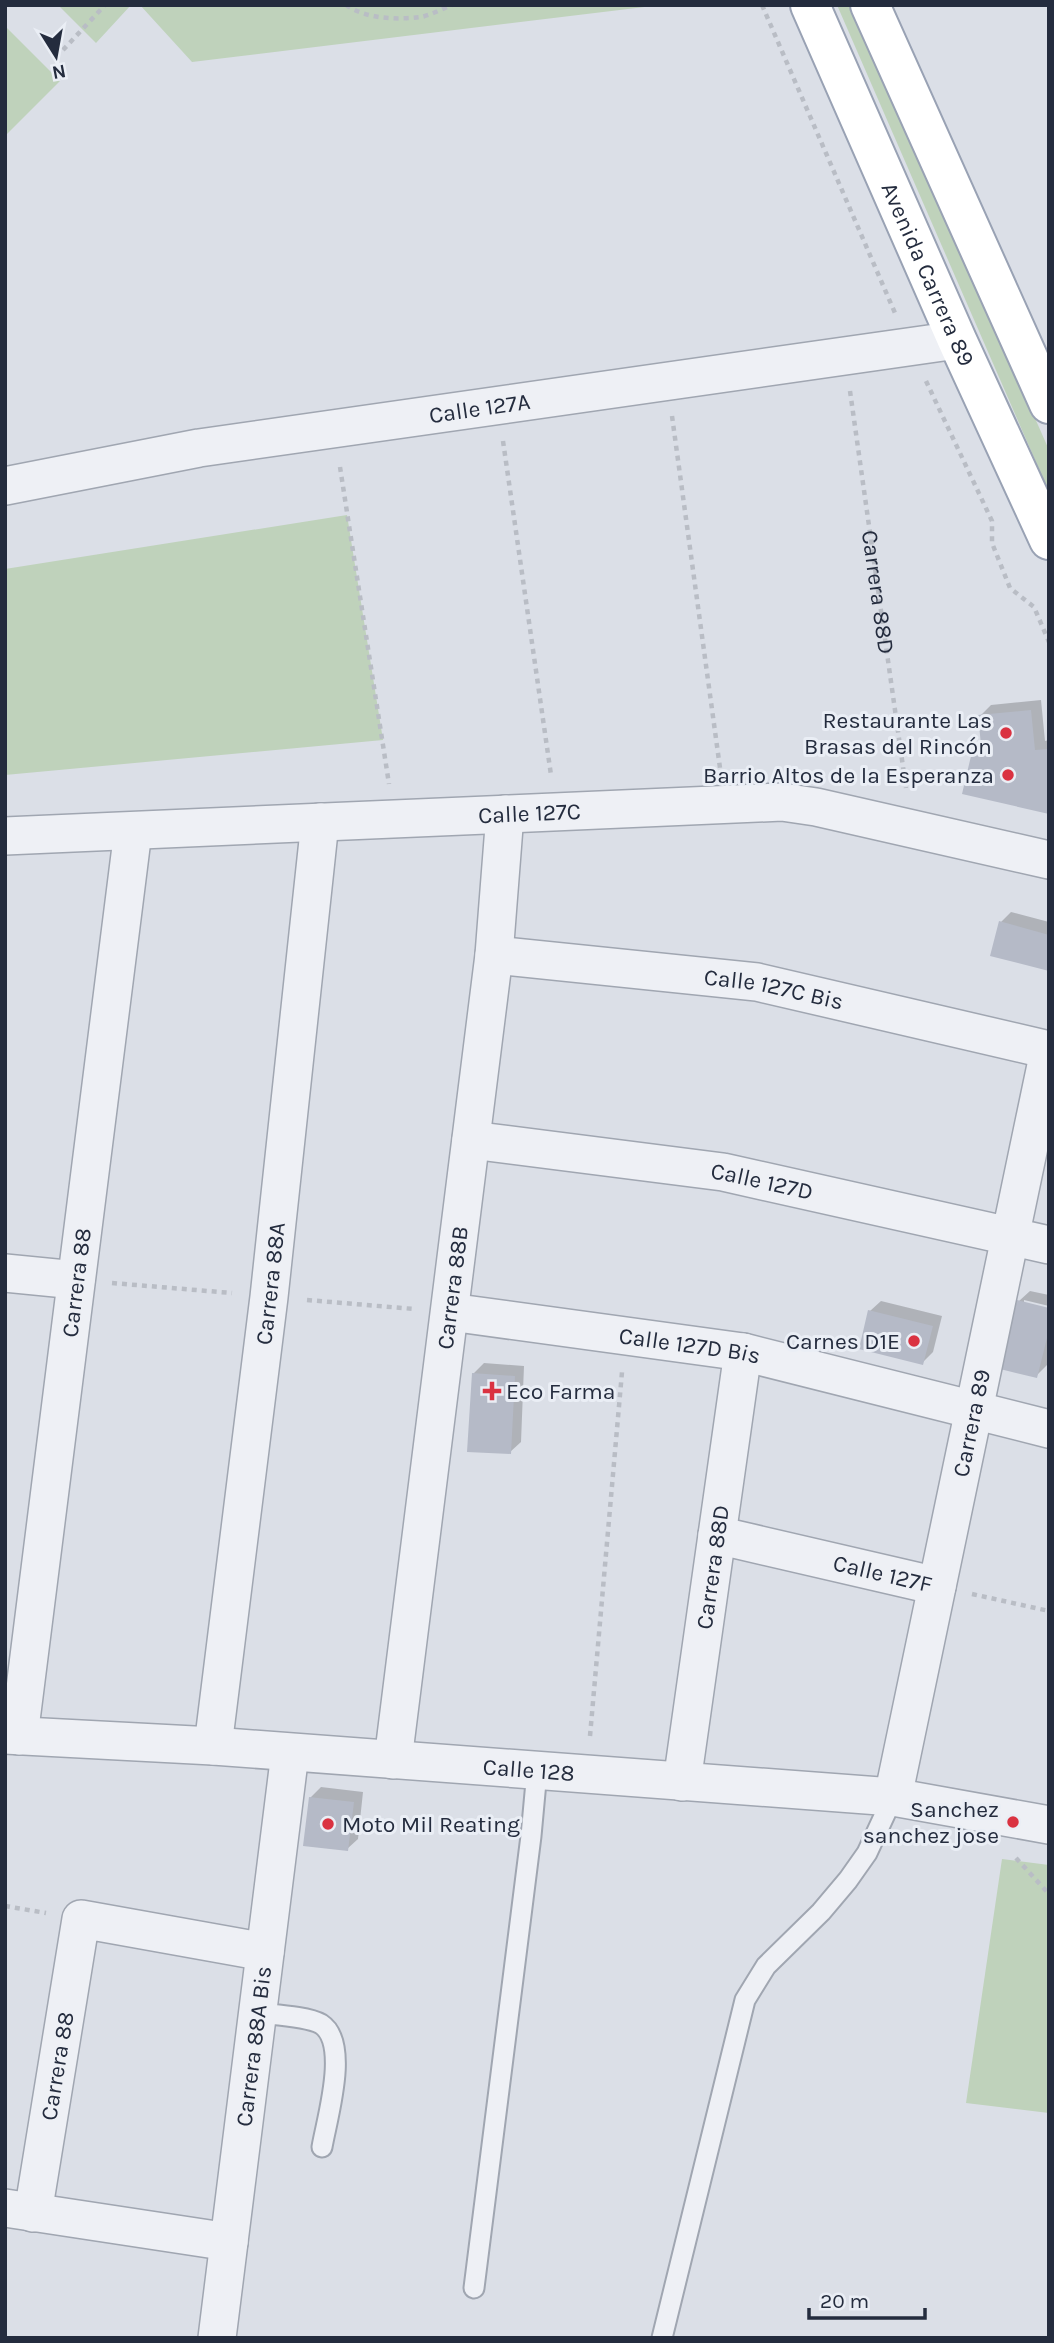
<svg xmlns="http://www.w3.org/2000/svg" width="1054" height="2343" viewBox="0 0 1054 2343" font-family="Karla,sans-serif">
  <style>
    .green { fill: #bfd2bb }
    .shadow { fill: #0003 }
    .building { fill: #b5bac7 }
    .lines { fill: none; stroke-linecap: round; stroke-linejoin: round }
    .lane-casing { stroke: #a0a6b1; stroke-width: 23 }
    .street-casing { stroke: #a0a6b1; stroke-width: 40 }
    .primary-casing { stroke: #99a2b4; stroke-width: 42 }
    .path { stroke: #b9bdc5; stroke-width: 4.5; stroke-dasharray: 5 5; stroke-linecap: butt }
    .lane { stroke: #eef0f5; stroke-width: 19 }
    .street { stroke: #eef0f5; stroke-width: 37 }
    .primary { stroke: #fff; stroke-width: 38 }
    .poi-dot { fill: #da3241; stroke: #eaeef5; stroke-width: 2.5 }
    .labels { text-anchor: middle; stroke-width: 6; stroke-linejoin: round; paint-order: stroke }
    .street-label { font-size: 23px; fill: #242c3e; stroke: #eaeef5 }
    .poi-label { font-size: 23px; fill: #242c3e; stroke: #eaeef5; text-anchor: end }
  </style>
  <rect width="100%" height="100%" fill="#dbdfe7"/>
  <path class="green" d="M58,5H131L96,43Z
    M140,5H661L192,62Z
    M837,5H853L1049,450V492Z
    M5,26L60,81L5,136Z
    M347,515L383,740L5,775V569Z
    M1002,1859L1049,1865V2113L966,2103Z"/>
  <path class="shadow" d="M1041,700L1045,741L1049,740V813L973,757L983,746L980,716L991,705Z
    M1011,912L1049,922V970L1001,922Z
    M1030,1291L1049,1295V1306L1024,1300V1304L1049,1310V1359L1047,1365L1036,1376L1019,1301Z
    M881,1301L942,1316L933,1352L922,1363L870,1311Z
    M484,1363L524,1366L521,1442L510,1452L473,1374Z
    M321,1787L363,1792L358,1839L347,1849L310,1798Z"/>
  <path class="building" d="M1031,710L1035,750L1049,749V814L962,794L971,756L982,755L978,715Z
    M999,921L1049,935V971L990,956Z
    M1017,1300L1049,1308V1330L1037,1378L1000,1369Z
    M868,1310L933,1326L923,1365L859,1349Z
    M472,1373L515,1376L511,1454L467,1452Z
    M309,1797L354,1802L348,1851L303,1846Z"/>
  <g class="lines">
    <g class="lane-casing">
      <path id="lane" d="M257,2013C274,2015 307,2016 321,2024C350,2043 327,2118 322,2147
        M474,2288L531,1836L537,1771
        M662,2338L745,2000L766,1966L821,1912L848,1880L867,1853L893,1797"/>
    </g>
    <g class="street-casing">
      <g id="street">
        <path id="s2" d="M5,486L199,448L957,340"/>
        <path id="s3" d="M5,836L782,802L816,807L1049,860"/>
        <path id="s4" d="M494,955L757,982L1049,1050"/>
        <path id="s5" d="M471,1140L723,1172L1049,1245"/>
        <path d="M5,1273L76,1280"/>
        <path id="s6" d="M450,1312L743,1352L1049,1429"/>
        <path id="s7" d="M717,1535L937,1586"/>
        <path id="s8" d="M5,1735L213,1746L893,1797L1049,1825"/>
        <path id="s9" d="M19,1736L133,831"/>
        <path id="s10" d="M213,1746L269,1297L320,822"/>
        <path id="s11" d="M393,1760L494,955L505,814"/>
        <path id="s12" d="M682,1782L743,1352"/>
        <path id="s13" d="M893,1797L1049,1051"/>
        <path d="M5,2208L229,2242"/>
        <path id="s14" d="M33,2213L81,1919L265,1952"/>
        <path id="s15" d="M217,2338L290,1753"/>
      </g>
    </g>
    <g class="primary-casing">
      <g id="primary">
        <path id="s16" d="M810,5L957,340L1049,540"/>
        <path d="M870,5L1049,404"/>
      </g>
    </g>
    <g class="path">
      <path d="M346,5C366,19 397,20 421,17C431,15 442,9 452,5"/>
      <path d="M762,5L895,313"/>
      <path d="M63,50L105,5"/>
      <path d="M926,381L992,521V543L1010,588L1034,607L1049,642"/>
      <path id="s1" d="M850,391L906,788"/>
      <path d="M672,416L720,768"/>
      <path d="M503,441L551,775"/>
      <path d="M340,467L389,784"/>
      <path d="M112,1283L232,1293"/>
      <path d="M307,1300L414,1309"/>
      <path d="M972,1594L1049,1611"/>
      <path d="M590,1736L622,1372"/>
      <path d="M1016,1858L1049,1894"/>
      <path d="M5,1906L46,1913"/>
    </g>
    <use href="#lane" class="lane"/>
    <use href="#street" class="street"/>
    <use href="#primary" class="primary"/>
  </g>
  <g class="poi-dot">
    <circle cx="1006" cy="733" r="7"/>
    <circle cx="1008" cy="775" r="7"/>
    <circle cx="914" cy="1341" r="7"/>
    <path d="M488.5 1380.5h7v7h7v7h-7v7h-7v-7h-7v-7h7z"/>
    <circle cx="1013" cy="1822" r="7"/>
    <circle cx="328" cy="1824" r="7"/>
  </g>
  <g class="labels">
    <g class="street-label">
      <text dy="8" stroke="none"><textPath href="#s16" startOffset="294">Avenida Carrera 89</textPath></text>
      <text dy="8" stroke="none"><textPath href="#s2" startOffset="481">Calle 127A</textPath></text>
      <text dy="8" stroke="none"><textPath href="#s1" startOffset="203">Carrera 88D</textPath></text>
      <text dy="8" stroke="none"><textPath href="#s3" startOffset="525">Calle 127C</textPath></text>
      <text dy="8" stroke="none"><textPath href="#s4" startOffset="282">Calle 127C Bis</textPath></text>
      <text dy="8" stroke="none"><textPath href="#s5" startOffset="294">Calle 127D</textPath></text>
      <text dy="8" stroke="none"><textPath href="#s9" startOffset="457">Carrera 88</textPath></text>
      <text dy="8" stroke="none"><textPath href="#s10" startOffset="466">Carrera 88A</textPath></text>
      <text dy="8" stroke="none"><textPath href="#s11" startOffset="476">Carrera 88B</textPath></text>
      <text dy="8" stroke="none"><textPath href="#s6" startOffset="242">Calle 127D Bis</textPath></text>
      <text dy="8" stroke="none"><textPath href="#s13" startOffset="382">Carrera 89</textPath></text>
      <text dy="8" stroke="none"><textPath href="#s12" startOffset="217">Carrera 88D</textPath></text>
      <text dy="8" stroke="none"><textPath href="#s7" startOffset="170">Calle 127F</textPath></text>
      <text dy="8" stroke="none"><textPath href="#s8" startOffset="525">Calle 128</textPath></text>
      <text dy="8" stroke="none"><textPath href="#s15" startOffset="294">Carrera 88A Bis</textPath></text>
      <text dy="8" stroke="none"><textPath href="#s14" startOffset="149">Carrera 88</textPath></text>
    </g>
    <g class="poi-label">
      <text x="992" y="728">Restaurante Las<tspan x="992" dy="26">Brasas del Rincón</tspan></text>
      <text x="994" y="783">Barrio Altos de la Esperanza</text>
      <text x="900" y="1349">Carnes D1E</text>
      <text x="506" y="1399" text-anchor="start">Eco Farma</text>
      <text x="999" y="1817">Sanchez<tspan x="999" dy="26">sanchez jose</tspan></text>
      <text x="342" y="1832" text-anchor="start">Moto Mil Reating</text>
    </g>
  </g>
  <rect width="1054" height="2343" fill="none" stroke="#242c3e" stroke-width="14"/>
  <g transform="translate(56 56) rotate(169)" stroke="#eaeef5" stroke-width="5" paint-order="stroke">
  <path d="M0-5L12 26L0 18L-12 26Z" fill="#242c3e"/>
  <text y="-10" font-size="19" font-weight="bold" text-anchor="middle" fill="#242c3e">N</text>
  </g>
  <path d="M809 2308v10h116v-10" fill="none" stroke="#242c3e" stroke-width="3.5"/>
  <text x="820" y="2308" font-size="21" fill="#242c3e" stroke="#eaeef5" stroke-width="5" paint-order="stroke">20 m</text>
</svg>
